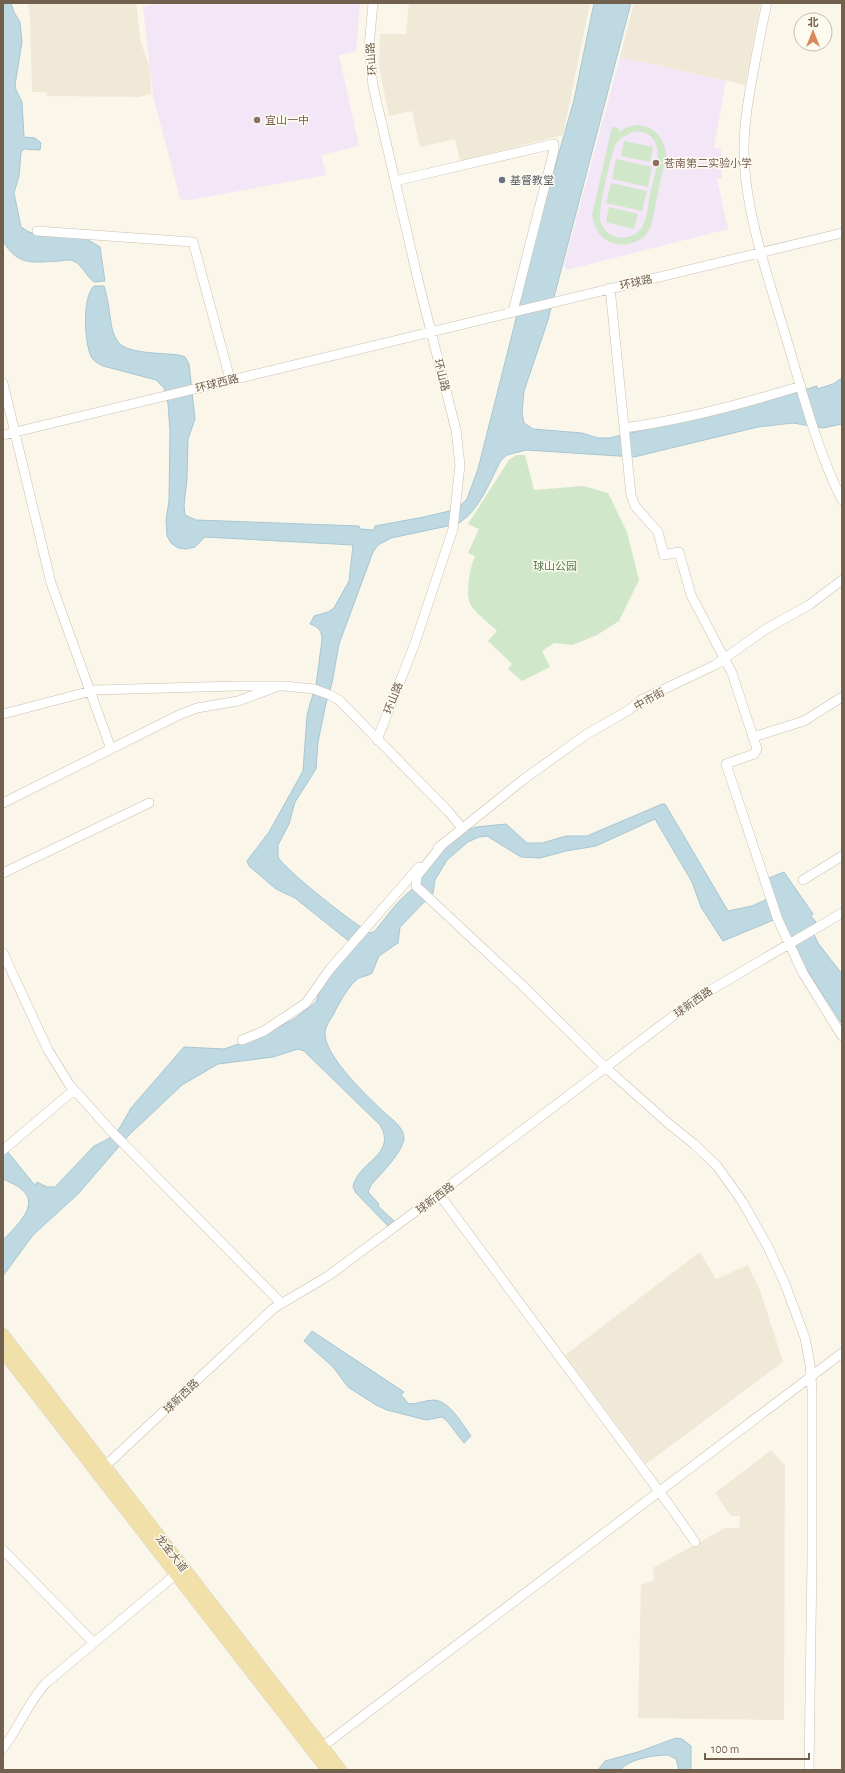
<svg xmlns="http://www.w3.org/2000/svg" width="845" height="1773" viewBox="0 0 845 1773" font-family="'Alegreya Sans','Noto Sans SC',sans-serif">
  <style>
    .residential { fill: #f1e9d8 }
    .education { fill: #f3e6f7 }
    .green { fill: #d1e7c9; fill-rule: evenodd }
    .water { fill: #bfd9e2; stroke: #a7c6d3 }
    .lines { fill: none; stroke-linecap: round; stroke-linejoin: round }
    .minor-casing { stroke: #ccbfb0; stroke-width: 10 }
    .major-casing { stroke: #d8d2ce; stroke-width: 12 }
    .minor { stroke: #fff; stroke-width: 9 }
    .major { stroke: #f2e0a9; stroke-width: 11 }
    .education-dot { fill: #8d6e63; stroke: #fdfaef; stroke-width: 1.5 }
    .worship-dot { fill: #6b7280; stroke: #fdfaef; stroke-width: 1.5 }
    .labels { text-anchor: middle; stroke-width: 3; stroke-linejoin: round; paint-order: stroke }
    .street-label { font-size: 11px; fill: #72604f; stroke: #fdfaef }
    .education-label { font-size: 11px; fill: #785e54; stroke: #fdfaef; text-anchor: start }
    .worship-label { font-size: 11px; fill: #5b616d; stroke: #fdfaef; text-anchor: start }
    .park-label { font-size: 11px; fill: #547c4c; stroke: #fdfaef }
  </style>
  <rect width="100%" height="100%" fill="#faf6e9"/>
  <path class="residential" d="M28,3H136L141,43L150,68L151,94L139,97L47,96L46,92H32L30,19Z
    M409,3H590L563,135L460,161L455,139L420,147L412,111L389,116L379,66L380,34H406Z
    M634,3H761L745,85L620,57Z
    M700,1252L716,1279L748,1265L761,1293L783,1362L646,1464L565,1355Z
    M771,1450L785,1466L784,1720L638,1718L641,1585L654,1580L653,1568L725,1528H739L740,1516H731L715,1493Z"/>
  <path class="education" d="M157,3H360L356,51L339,55L359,146L321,155L326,175L190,200L180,199L153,95L143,7Z
    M620,57L726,81L714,147L721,149L722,178L717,179L728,229L566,270L564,265Z"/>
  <path class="green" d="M638,125C655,127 666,139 666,157C662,174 658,191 655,208C653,214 653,222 650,228C644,243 624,248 610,242C599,237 594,227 592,215L612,127L619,128V132L627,127ZM632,132C671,129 655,173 650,194C648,206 647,222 639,231C633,237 624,239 616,237C608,235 602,228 600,220C598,210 611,157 615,145L621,138Z
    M624,141L653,147L650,162L621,156Z
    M616,159L652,167L648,187L612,179Z
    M611,183L647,191L642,211L606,203Z
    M609,207L638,214L634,229L606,222Z
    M516,455H525L534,490L583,486L608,493L627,532L639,580L619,621L597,635L572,645L554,643L542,651L550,667L522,681L508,669L512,664L488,641L497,631C489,623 479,616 472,607C464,597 470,567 475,556L468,553L479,529L468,524L509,460Z"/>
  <path class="water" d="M3,3H11L14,12L20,22L22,42L15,85L16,90L22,102L24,137L35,138L41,143L40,150L24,149L21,152L19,176L14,193L21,227L29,232L37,234L80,235L100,247L105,281L94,282C86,276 82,265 75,262C71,259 65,260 60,261C34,262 18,267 3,241Z
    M594,3H631L548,320L524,391L522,413L524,423L533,429L582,433L598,438H609L767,401L817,386V389L833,384L842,378V424L823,428L793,423L758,427L634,457L526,450L507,455L501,460C490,481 479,512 457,524L391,538L378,545L373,552L339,644L332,683L326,703L318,742L316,769L295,802L289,824L278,845V857C284,869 357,927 371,933L375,931C388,915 401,895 419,885L422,873L440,852L465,831L476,827L506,824L527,843H542L566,836H587L662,804H665L728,911L752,906L772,897L769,878L784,872L813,914L811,916L816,922L810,926L818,943L842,974V1024L796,953L781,917L723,941L701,907L692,882L655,819L596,846L566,851L540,858L521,857L487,836L479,837L468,842L447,860L435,880L433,893L400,927L398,943L379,956L372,973C367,977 360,976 356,980C347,989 341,1000 335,1011C332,1019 326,1023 325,1033C324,1056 369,1098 386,1114C393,1120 404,1128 404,1138C403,1152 380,1175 371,1185L368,1192L379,1204L378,1206L394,1221L388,1226L356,1193L353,1187C357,1162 398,1155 380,1125L304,1051L298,1049L273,1057L218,1064L182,1085L129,1135L78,1194L33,1235L3,1276V1240C14,1228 43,1204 20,1188C15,1184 9,1182 3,1179V1146L33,1183L36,1185L37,1182L47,1187H55L94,1146L108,1139L119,1129L131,1108L184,1047L224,1049L262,1036L294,1019L316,1002L321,987L337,964L355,946L295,898L276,889L249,866L247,861L269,832L303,771L307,716L310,704L316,685L322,640C322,631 319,627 310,624L314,616L328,612L334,608L349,581L353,545L205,537L195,547L186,549L178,548L171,543L167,536L166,520L169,501L170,431L168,404L164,388L156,380L103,366C99,364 95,362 92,358C84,345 82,296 94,286H104C108,298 109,310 111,323C112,330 115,340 121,345C133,354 164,353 179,355L185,357L189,364L195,419L188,439L187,479L184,505L185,515L196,520L359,526L360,529L374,530L375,526L424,517L449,511L453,507L461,505L467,499L478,469L520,303L528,262L574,100Z
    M312,1331L404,1392L401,1395L409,1404C418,1404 426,1400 434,1400C450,1401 462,1424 471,1436L464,1443L447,1421L442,1417L426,1420L387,1410L376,1405L348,1387L333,1367L304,1341Z
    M676,1738L682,1739L691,1746V1770H679L676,1759L668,1755C655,1755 628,1759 621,1770H598L605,1761L638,1752Z"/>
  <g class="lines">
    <g class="minor-casing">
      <path id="minor" d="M373,3L369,47L373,86L419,284L456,430L460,465L453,529L415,643L377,740
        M767,3C762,25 758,46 754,68C749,95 744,122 744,149C744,209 768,277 785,334C802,390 816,448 842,500
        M395,181L554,144V150L513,311
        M37,231L193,242L230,379
        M610,288L631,495L635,506L658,532L664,555L679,552L691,595L732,673L757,749L754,754L726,764L778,920L803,973L842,1036
        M3,383L51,583L111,749
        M624,428C684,420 743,404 801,386
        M3,435L842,233
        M3,714L95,690L235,686H284L314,689L330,695L339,700L448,811L462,828
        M753,737L804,721L842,697
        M3,803L181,714L197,708L238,701L276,687
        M442,845L417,876L416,886L523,986L605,1067L669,1124L694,1144L717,1166L742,1201L768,1247L785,1284L805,1338L810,1364L812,1390V1558L809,1770
        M438,848L524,779L587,734L629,710L641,700L715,665L766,629L809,605L842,580
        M3,873L149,803
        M803,880L842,856
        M3,953L48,1050L69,1084L112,1132L281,1303
        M242,1040L264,1031L306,1003L330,969L419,867
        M3,1150L74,1090
        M439,1194L670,1506L695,1542
        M101,1470L274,1308L328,1276L412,1214L697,998L842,913
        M3,1550L94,1643
        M3,1748C19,1728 28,1702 46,1683L175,1575
        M318,1750L842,1353"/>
    </g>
    <g class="major-casing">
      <path id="major" d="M3,1334L341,1770
        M3,1352L327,1770"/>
    </g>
    <use href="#minor" class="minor"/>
    <use href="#major" class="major"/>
  </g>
  <g class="education-dot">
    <circle cx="257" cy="120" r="4"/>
    <circle cx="656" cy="163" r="4"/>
  </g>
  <circle class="worship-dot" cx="502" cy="180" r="4"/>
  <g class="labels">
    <g class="street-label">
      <text transform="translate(371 59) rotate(-94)" y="4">环山路</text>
      <text transform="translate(636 282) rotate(-13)" y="4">环球路</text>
      <text transform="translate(442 375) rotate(76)" y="4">环山路</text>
      <text transform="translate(217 383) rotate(-14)" y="4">环球西路</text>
      <text transform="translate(393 698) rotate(-69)" y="4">环山路</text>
      <text transform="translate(649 699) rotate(-29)" y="4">中市街</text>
      <text transform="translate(693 1002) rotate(-35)" y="4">球新西路</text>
      <text transform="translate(435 1198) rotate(-37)" y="4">球新西路</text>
      <text transform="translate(181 1396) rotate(-44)" y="4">球新西路</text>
      <text transform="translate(172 1553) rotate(52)" y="4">龙金大道</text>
    </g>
    <g class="education-label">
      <text x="265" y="124">宜山一中</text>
      <text x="664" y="167">苍南第二实验小学</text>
    </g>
    <g class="worship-label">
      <text x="510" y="184">基督教堂</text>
    </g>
    <g class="park-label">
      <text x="555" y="570">球山公园</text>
    </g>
  </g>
  <rect width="845" height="1773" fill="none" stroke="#72604f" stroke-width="8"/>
  <g transform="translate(813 32)"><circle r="19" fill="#fdfaef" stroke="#c5bcaf"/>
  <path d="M0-3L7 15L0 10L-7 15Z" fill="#d7885c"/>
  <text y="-6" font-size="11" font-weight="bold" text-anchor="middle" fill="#72604f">北</text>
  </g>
  <path d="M705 1753v6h104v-6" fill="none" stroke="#72604f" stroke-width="2"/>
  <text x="711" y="1753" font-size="12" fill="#72604f" stroke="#fdfaef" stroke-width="3" paint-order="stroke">100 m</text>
</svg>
